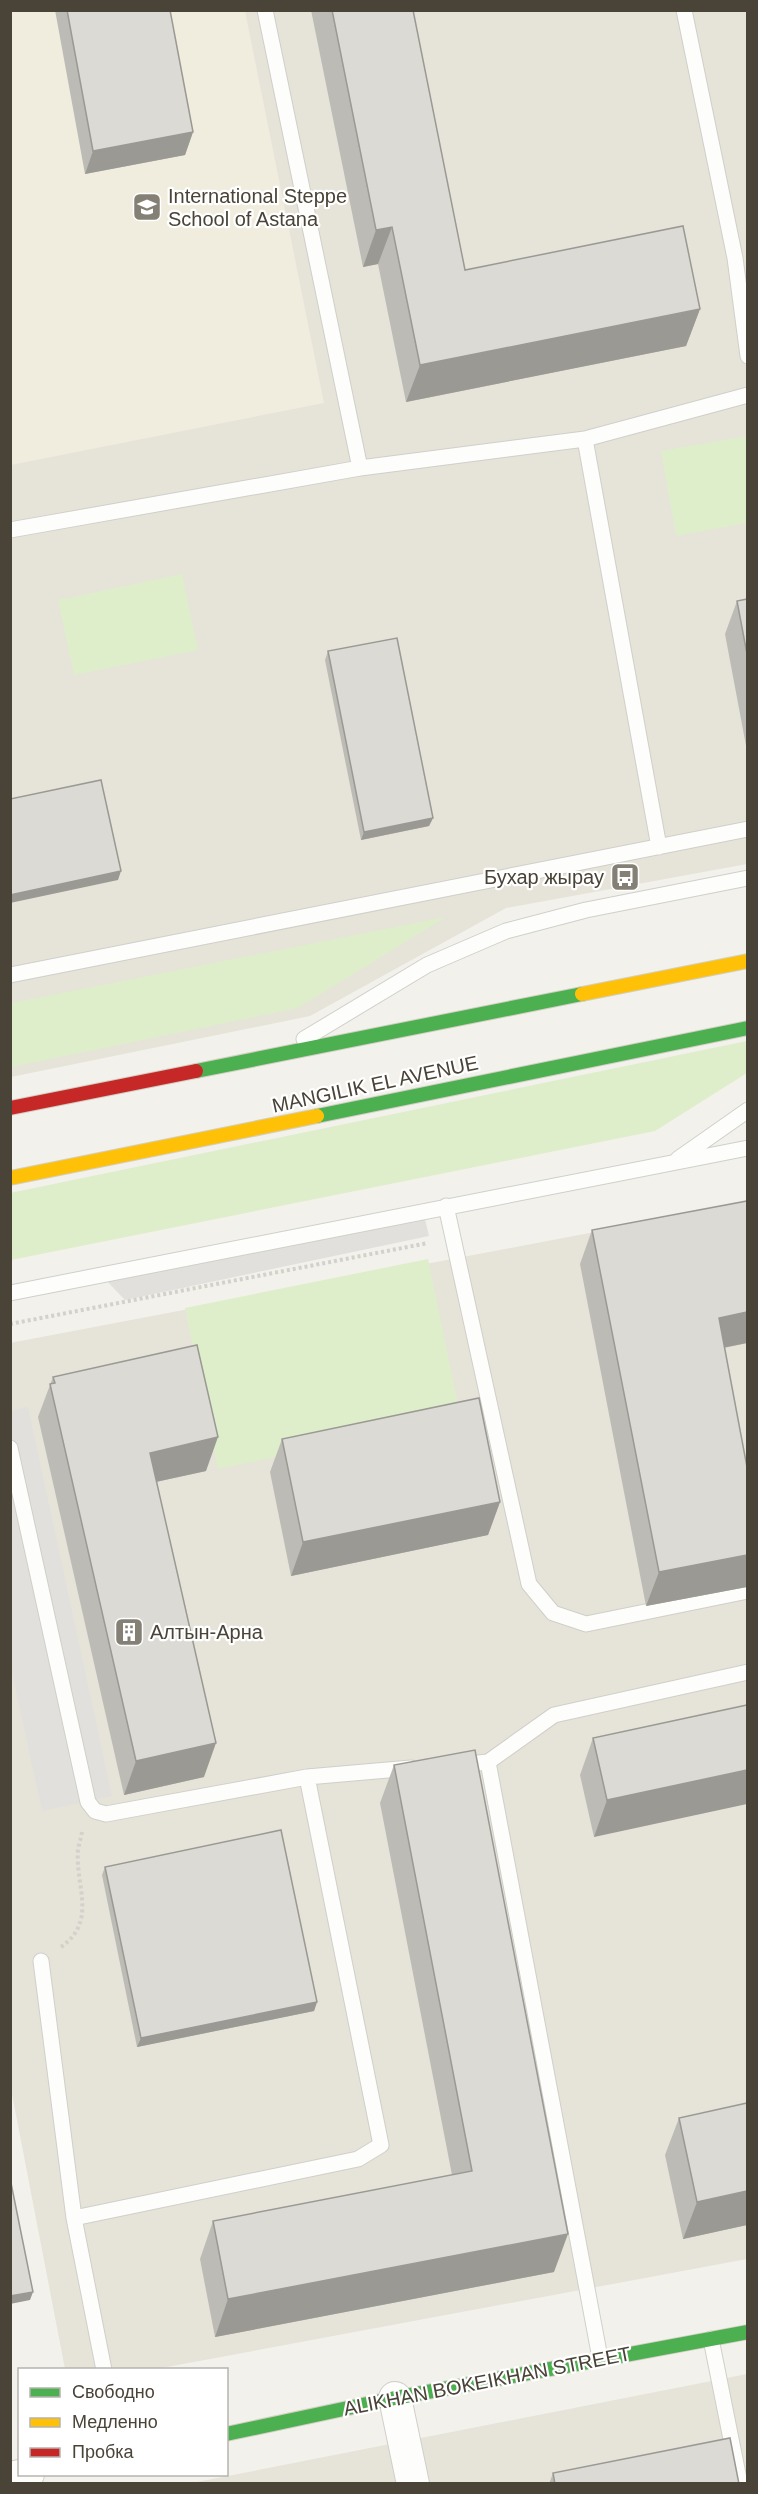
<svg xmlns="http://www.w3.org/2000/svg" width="758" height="2494" viewBox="0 0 758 2494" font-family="Helvetica,sans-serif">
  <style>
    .residential { fill: #e6e3d9 }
    .education { fill: #f0edde }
    .green { fill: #deeecb }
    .parking { fill: #e2e0dc }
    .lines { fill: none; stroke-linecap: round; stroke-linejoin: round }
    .lane-casing { stroke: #d0cfc9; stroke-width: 17 }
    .street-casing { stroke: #d0cfc9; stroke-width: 34 }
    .fast-casing { stroke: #d2cfc3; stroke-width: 16 }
    .slow-casing { stroke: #d2cfc3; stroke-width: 16 }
    .jam-casing { stroke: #d2cfc3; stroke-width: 16 }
    .path { stroke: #d2d1ca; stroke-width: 4; stroke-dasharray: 3 3; stroke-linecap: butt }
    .lane { stroke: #fdfdfc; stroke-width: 15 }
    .street { stroke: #fdfdfc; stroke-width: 32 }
    .fast { stroke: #4caf50; stroke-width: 14 }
    .slow { stroke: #ffc107; stroke-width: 14 }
    .jam { stroke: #c62828; stroke-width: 14 }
    .wall { fill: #bdbbb6 }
    .shaded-wall { fill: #9a9994 }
    .building { fill: #dcdad4; stroke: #9a9994; stroke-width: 1.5 }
    .labels { text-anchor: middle; stroke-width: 4.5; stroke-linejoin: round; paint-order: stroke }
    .poi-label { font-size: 20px; fill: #4a4337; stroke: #fff; text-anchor: start }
    .street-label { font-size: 20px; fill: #4a4337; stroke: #fff }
  </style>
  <rect width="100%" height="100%" fill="#f2f1ec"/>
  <path class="residential" d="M11,11H747V864L506,908L310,1016L11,1077Z
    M747,1203V2259L156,2369H65L11,2089L10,1343Z
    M747,2374V2483H192Z"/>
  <path class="education" d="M11,11H245L324,403L11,465Z"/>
  <path class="green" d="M747,436V523L676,536L661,451Z
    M182,574L198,650L74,675L58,600Z
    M446,917L298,1008L11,1067V1003Z
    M747,1041V1073L655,1131L11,1260L10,1193Z
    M428,1259L461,1419L218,1469L185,1308Z"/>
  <path class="parking" d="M423,1211L429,1236L125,1300L101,1275Z
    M28,1407L112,1796L42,1811L11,1669L10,1411Z"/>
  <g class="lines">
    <g class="lane-casing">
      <path id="lane" d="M265,10L360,468
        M684,10L735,258L748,356
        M585,439L659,847
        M10,530L360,468L585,439L748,395
        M10,975L748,829
        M304,1039L427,965L506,931L586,910L748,878
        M678,1159L748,1110
        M446,1206L529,1584L553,1613L586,1624L748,1591
        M10,1293L748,1148
        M10,1448L88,1802L95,1811L106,1814L307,1777L411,1768
        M488,1762L600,2358
        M459,1765L488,1762L554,1715L748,1672
        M41,1961L74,2218L104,2370
        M74,2218L358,2159L381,2145L307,1777
        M711,2339L740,2484"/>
    </g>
    <g class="street-casing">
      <path id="street" d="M395,2398L413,2484
        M10,2478L28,2474"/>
    </g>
    <g class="fast-casing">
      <path id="fast" d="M196,1071L582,994
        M317,1116L748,1028
        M226,2434L395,2398L748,2332"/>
    </g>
    <g class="slow-casing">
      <path id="slow" d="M582,994L748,961
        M10,1178L317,1116"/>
    </g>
    <g class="jam-casing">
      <path id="jam" d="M10,1108L196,1071"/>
    </g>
    <path class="path" d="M10,1324L428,1243
      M61,1947C98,1921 75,1886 78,1850C79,1844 81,1838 82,1832"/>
    <use href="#lane" class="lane"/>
    <use href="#street" class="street"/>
    <use href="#fast" class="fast"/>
    <use href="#slow" class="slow"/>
    <use href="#jam" class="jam"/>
  </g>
  <path class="wall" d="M55,10H170L193,132L185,155L85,174Z
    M311,10H413L465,270L700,309L686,346L406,402L378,264L363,267Z
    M747,599V751L725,634L737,601Z
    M328,651L433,818L429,826L361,840L325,660Z
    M747,1201V1343L724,1348L747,1467V1587L646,1606L580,1264L592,1230Z
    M53,1377L206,1471L156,1482L204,1777L124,1795L38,1417Z
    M282,1439L500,1502L488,1535L291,1576L270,1472Z
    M747,1705L594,1837L580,1775L593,1738Z
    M394,1765L554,2272L215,2337L200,2259L213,2221L452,2175L380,1803Z
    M105,1867L317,2002L314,2011L137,2047L102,1875Z
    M747,2103V2225L683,2239L665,2155L679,2118Z
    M553,2473L739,2484H549Z"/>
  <path class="shaded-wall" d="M193,132L185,155L85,174L93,151Z
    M392,227L378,264L363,267L376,230Z
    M700,309L686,346L406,402L420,365Z
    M433,818L429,826L361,840L364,832Z
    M121,871L118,880L10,903V895Z
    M747,1312V1343L706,1351L719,1318Z
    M218,1437L206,1471L137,1486L150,1453Z
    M500,1502L488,1535L291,1576L303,1542Z
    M747,1555V1587L646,1606L659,1572Z
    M216,1743L204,1777L124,1795L136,1761Z
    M747,1770V1804L594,1837L607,1800Z
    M317,2002L314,2011L137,2047L141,2038Z
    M747,2191V2225L683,2239L697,2202Z
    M568,2234L554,2272L215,2337L228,2299Z
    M33,2292L30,2300L10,2304V2296Z"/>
  <path class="building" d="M67,10H170L193,132L93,151Z
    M332,10H413L465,270L683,226L700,309L420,365L392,227L376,230Z
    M747,599V654L737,601Z
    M397,638L433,818L364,832L328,651Z
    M101,780L121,871L10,895V799Z
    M747,1201V1312L719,1318L747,1467V1555L659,1572L592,1230Z
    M197,1345L218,1437L150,1453L216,1743L136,1761L50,1384L55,1383L53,1377Z
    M479,1398L500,1502L303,1542L282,1439Z
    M747,1705V1770L607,1800L593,1738Z
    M475,1750L568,2234L228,2299L213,2221L472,2171L394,1765Z
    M281,1830L317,2002L141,2038L105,1867Z
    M747,2103V2191L697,2202L679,2118Z
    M10,2178L33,2292L10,2296Z
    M730,2438L739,2484H555L553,2473Z"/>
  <defs>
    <g id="school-square" transform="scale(1.5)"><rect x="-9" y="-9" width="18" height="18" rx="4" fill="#858076" stroke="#fff"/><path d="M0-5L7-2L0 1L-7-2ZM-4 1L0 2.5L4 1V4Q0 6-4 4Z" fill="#fff"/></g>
    <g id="bus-square" transform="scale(1.5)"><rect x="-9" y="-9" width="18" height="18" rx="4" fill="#858076" stroke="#fff"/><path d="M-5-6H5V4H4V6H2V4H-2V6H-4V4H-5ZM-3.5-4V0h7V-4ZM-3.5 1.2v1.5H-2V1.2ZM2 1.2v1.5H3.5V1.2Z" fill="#fff"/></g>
    <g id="building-square" transform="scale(1.5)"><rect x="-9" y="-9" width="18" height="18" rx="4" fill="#858076" stroke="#fff"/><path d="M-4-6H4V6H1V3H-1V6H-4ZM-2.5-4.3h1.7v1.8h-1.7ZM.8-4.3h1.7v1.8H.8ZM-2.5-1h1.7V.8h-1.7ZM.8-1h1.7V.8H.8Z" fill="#fff"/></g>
  </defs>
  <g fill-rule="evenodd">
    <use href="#school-square" x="147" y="207"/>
    <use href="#bus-square" x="625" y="877"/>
    <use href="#building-square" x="129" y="1632"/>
  </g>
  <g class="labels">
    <g class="poi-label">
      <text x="168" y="203">International Steppe<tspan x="168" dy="23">School of Astana</tspan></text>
      <text x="604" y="884" text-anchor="end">Бухар жырау</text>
      <text x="150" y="1639">Алтын-Арна</text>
    </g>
    <g class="street-label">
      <text transform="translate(375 1084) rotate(-12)" y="7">MANGILIK EL AVENUE</text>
      <text transform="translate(487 2381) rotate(-11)" y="7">ALIKHAN BOKEIKHAN STREET</text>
    </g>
  </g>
  <rect width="758" height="2494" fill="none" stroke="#4a4337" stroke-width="24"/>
  <rect x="18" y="2368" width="210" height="108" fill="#ffffff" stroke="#b7b4af" stroke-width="1.5"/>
  <rect x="30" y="2388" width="30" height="9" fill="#4caf50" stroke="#b7b4af" stroke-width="1.5"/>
  <text x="72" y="2398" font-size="18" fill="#4a4337">Свободно</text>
  <rect x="30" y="2418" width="30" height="9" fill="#ffc107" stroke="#b7b4af" stroke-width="1.5"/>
  <text x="72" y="2428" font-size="18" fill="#4a4337">Медленно</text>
  <rect x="30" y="2448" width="30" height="9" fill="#c62828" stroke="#b7b4af" stroke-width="1.5"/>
  <text x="72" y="2458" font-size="18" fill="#4a4337">Пробка</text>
</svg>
